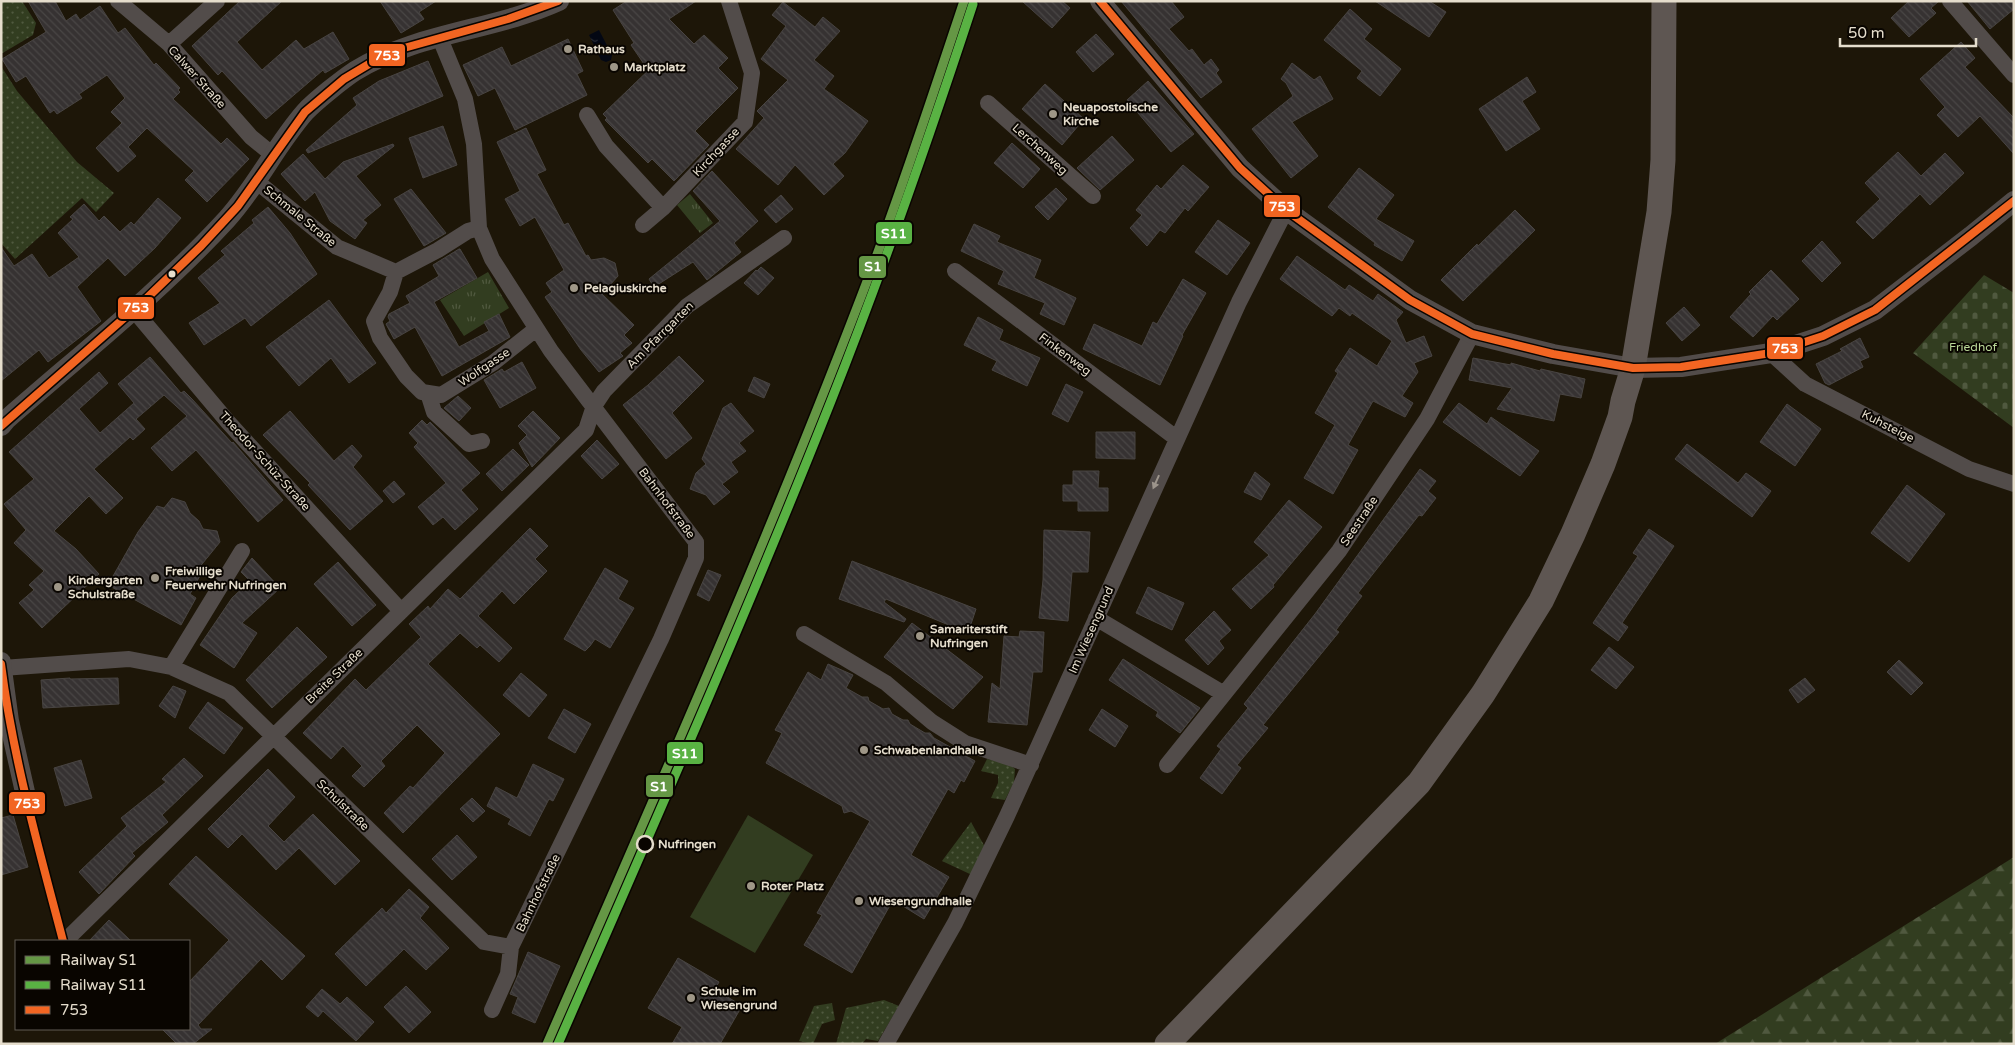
<svg xmlns="http://www.w3.org/2000/svg" width="2015" height="1045" viewBox="0 0 2015 1045" font-family="'Varela Round',sans-serif">
  <style>
    .grass { fill: url(#grass-dots) }
    .forest { fill: url(#forest-firs) }
    .cemetery { fill: url(#cemetery-stones) }
    .park { fill: url(#park-tufts) }
    .pitch { fill: #323d20 }
    .water { fill: url(#water-ripples) }
    .building { fill: url(#building-back-hatch); stroke: #484442 }
    .lines { fill: none; stroke-linecap: round; stroke-linejoin: round }
    .minor { stroke: #524c4a; stroke-width: 16 }
    .tertiary { stroke: #524c4a; stroke-width: 20 }
    .primary { stroke: #5e5652; stroke-width: 25 }
    .bus-1-casing { stroke: #090500; stroke-width: 11 }
    .bus-1 { stroke: #f26522; stroke-width: 8 }
    .rail-1-casing { stroke: #090500; stroke-width: 12 }
    .rail-2-casing { stroke: #090500; stroke-width: 12 }
    .rail-1 { stroke: #659745; stroke-width: 9 }
    .rail-2 { stroke: #59b243; stroke-width: 9 }
    .oneway { fill: #9c948b }
    .poi-dot { fill: #9f9787; stroke: #090500; stroke-width: 2 }
    .bus-dot { fill: #e5ddcc; stroke: #090500; stroke-width: 2 }
    .stop-dot { fill: #090500; stroke: #e5ddcc; stroke-width: 2.5 }
    .labels { text-anchor: middle; stroke-width: 4; stroke-linejoin: round; paint-order: stroke }
    .poi-label { font-size: 12px; font-weight: bold; fill: #e5ddcc; stroke: #090500; text-anchor: start }
    .street-label { font-size: 12px; fill: #e5ddcc; stroke: #090500 }
    .park-label { font-size: 12px; fill: #bad798; stroke: #090500 }
    .stop-label { font-size: 12px; font-weight: bold; fill: #e5ddcc; stroke: #090500; text-anchor: start }
    .line-badge { stroke: #090500; stroke-width: 2 }
    .badge-label { font-size: 14px; text-anchor: middle; font-weight: bold; fill: #fff }
  </style>
  <defs>
    <pattern id="grass-dots" width="8" height="8" patternUnits="userSpaceOnUse" patternTransform="scale(1.25)"><rect width="8" height="8" fill="#323d20"/><path d="M2 2h.1M6 6h.1" fill="none" stroke="#50593f" stroke-width="1.8" stroke-linecap="round"/></pattern>
    <pattern id="forest-firs" width="22" height="20" patternUnits="userSpaceOnUse" patternTransform="scale(1.25)"><rect width="22" height="20" fill="#323d20"/><path d="M5 1l3.5 6h-7zM16 11l3.5 6h-7z" fill="#50593f"/></pattern>
    <pattern id="cemetery-stones" width="16" height="16" patternUnits="userSpaceOnUse" patternTransform="scale(1.25)"><rect width="16" height="16" fill="#323d20"/><path d="M2 7V4a2 2 0 0 1 4 0v3zM10 15v-3a2 2 0 0 1 4 0v3z" fill="#50593f"/></pattern>
    <pattern id="park-tufts" width="24" height="20" patternUnits="userSpaceOnUse" patternTransform="scale(1.25)"><rect width="24" height="20" fill="#323d20"/><path d="M3 7l-1-3M5 7V3M7 7l1-3M15 17l-1-3M17 17v-4M19 17l1-3" fill="none" stroke="#50593f"/></pattern>
    <pattern id="water-ripples" width="26" height="14" patternUnits="userSpaceOnUse" patternTransform="scale(1.25)"><rect width="26" height="14" fill="#030713"/><path d="M2 4q2-2 4 0t4 0M15 11q2-2 4 0t4 0" fill="none" stroke="#282b34"/></pattern>
    <pattern id="building-back-hatch" width="6" height="6" patternUnits="userSpaceOnUse" patternTransform="scale(1.25)"><rect width="6" height="6" fill="#363232"/><path d="M-1 5l2 2M0 0l6 6M5-1l2 2" fill="none" stroke="#494645"/></pattern>
  </defs>
  <rect width="100%" height="100%" fill="#1d1608"/>
  <path class="grass" d="M1,1H22L36,23L33,35L1,54Z
    M1,66L17,91L77,162L114,193L96,212L82,198L15,259L1,243Z
    M987,759L1009,764L1015,769L1014,782L1005,800L991,798L998,783V775L981,771Z
    M971,822L985,847L972,875L942,861Z
    M884,1000L899,1006L878,1041L866,1039L862,1044H836L846,1008Z
    M832,1003L835,1020L822,1024L813,1044L799,1041L814,1006Z"/>
  <path class="forest" d="M2014,857V1044H1715Z"/>
  <path class="cemetery" d="M1984,275L2014,293V428L1913,353Z"/>
  <path class="park" d="M690,194L713,223L700,233L677,205Z
    M488,272L509,308L464,336L440,300Z"/>
  <path class="pitch" d="M748,815L813,855L755,953L690,917Z"/>
  <path class="water" d="M599,30L612,55L611,60L606,62L601,60L589,35Z"/>
  <path class="building" d="M28,1H55L66,21L76,14L80,20L100,6L118,33L125,28L154,65L156,63L180,88L178,90L180,92L173,99L221,144L227,138L249,159L207,202L185,180L194,171L147,128L128,147L136,156L118,172L96,148L122,123L111,112L125,98L107,75L79,94L82,98L57,114L54,110L50,113L26,76L16,82L2,59L46,32Z
    M240,1H282L237,42L262,70L296,40L304,49L333,32L349,59L325,73L323,70L266,119L222,71L218,75L192,46Z
    M380,1H436L419,12L424,19L401,33Z
    M627,1H696L669,19L694,44L704,35L728,58L718,68L738,88L695,131L709,145L674,181L652,159L648,163L605,120L607,118L603,114L656,63L646,67L631,45L634,43L613,10Z
    M1022,1H1062L1070,8L1052,28Z
    M1121,1H1171L1184,17L1169,29L1189,51L1192,49L1204,65L1211,59L1219,70L1216,73L1222,82L1201,98Z
    M1375,1H1429L1446,12L1429,37Z
    M1909,1H1939L1931,8L1936,13L1909,37L1891,18Z
    M1967,1H2014V9L1990,29Z
    M783,2L815,27L823,17L840,31L814,60L834,76L824,89L868,121L845,153L833,164L844,176L824,195L795,165L778,185L736,149L764,118L757,111L788,80L761,59L786,26L772,15Z
    M1350,9L1372,29L1364,39L1401,69L1380,96L1357,78L1362,71L1324,40Z
    M1096,34L1114,54L1093,72L1076,52Z
    M568,39L583,71L577,74L587,95L515,130L495,88L478,96L463,65L502,47L511,66Z
    M1961,42L1975,58L1965,67L2014,118V154L1980,116L1958,137L1937,115L1945,107L1920,79Z
    M428,61L443,96L308,153L306,150L357,105L353,98L379,81Z
    M1292,63L1314,80L1320,76L1333,99L1292,122L1318,156L1291,178L1252,129L1293,96L1286,83L1281,79Z
    M1527,77L1536,92L1522,101L1540,129L1506,151L1479,109Z
    M1148,81L1194,134L1171,152L1127,100Z
    M1045,84L1084,119L1062,145L1022,109Z
    M443,126L457,165L423,178L409,138Z
    M526,128L546,170L537,174L564,225L568,223L586,256L588,255L591,260L604,258L615,263L618,276L602,294L634,325L624,335L632,343L620,353L623,356L599,372L581,350L545,297L552,292L546,283L564,270L535,217L520,226L505,199L520,191L497,142Z
    M1112,136L1134,160L1100,190L1077,168Z
    M1012,143L1040,169L1023,188L994,163Z
    M393,144L394,146L356,176L381,205L363,220L367,223L355,239L330,221L315,192L305,201L281,174L303,154L325,179L343,162Z
    M1898,152L1921,176L1945,153L1964,173L1930,205L1920,194L1873,239L1856,222L1880,199L1865,183Z
    M1183,165L1209,187L1188,211L1185,208L1165,233L1160,230L1147,246L1130,228L1142,215L1136,210L1157,185L1161,189Z
    M1359,168L1394,195L1376,219L1414,241L1402,261L1374,245L1375,243L1328,207Z
    M712,171L758,221L734,243L741,252L707,280L693,262L654,287L649,279L720,221L693,191Z
    M1056,188L1067,199L1048,220L1035,207Z
    M411,189L446,233L424,246L394,199Z
    M781,195L793,209L776,223L764,210Z
    M158,198L181,218L155,248L125,276L108,258L77,287L101,321L48,362L39,350L1,381V247L14,266L32,254L49,278L79,257L58,233L73,219L70,217L84,204L99,221L104,216L120,232L131,222L134,225Z
    M268,207L290,233L317,274L251,326L245,318L204,345L189,323L220,303L198,278L225,255L221,251L254,223L252,220Z
    M1515,210L1535,230L1463,301L1441,280L1477,244L1478,246Z
    M1218,220L1250,243L1227,275L1195,252Z
    M974,224L1000,236L997,242L1041,260L1034,278L1076,298L1064,325L1040,314L1045,303L998,284L1004,271L961,251Z
    M1822,241L1841,263L1822,282L1802,261Z
    M459,249H460L477,278L434,302L459,347L489,331L484,322L499,314L510,337L442,376L415,327L394,339L386,324L390,321L388,317L389,314L410,303L406,296L439,276L433,265Z
    M1297,256L1345,290L1349,285L1373,301L1378,294L1403,312L1396,320L1406,343L1424,336L1432,356L1414,363L1418,372L1402,396L1413,403L1405,417L1373,401L1348,445L1358,450L1333,494L1304,478L1335,425L1315,413L1338,373L1335,371L1350,348L1377,366L1392,341L1352,313L1350,316L1339,308L1332,316L1280,279Z
    M761,267L774,278L758,295L744,283L756,270L757,271Z
    M1771,270L1799,299L1777,320L1773,316L1753,337L1730,317L1751,294L1749,292Z
    M1183,279L1206,293L1182,335L1183,336L1160,385L1083,349L1094,324L1142,346L1153,322L1157,324Z
    M329,300L376,363L349,383L331,358L299,386L266,347Z
    M1684,307L1700,325L1682,341L1666,323Z
    M978,317L1003,330L999,340L1040,358L1027,386L992,370L997,361L964,345Z
    M1860,338L1869,357L1860,361L1863,367L1829,385L1825,383L1816,364L1842,351L1840,349Z
    M679,356L704,381L672,413L692,438L666,459L623,405L648,385Z
    M150,357L181,393L184,391L192,399L232,443L233,442L283,500L258,522L196,450L172,471L151,448L187,416L164,395L136,419L145,429L133,440L130,437L94,469L123,498L106,514L89,496L54,531L76,549L99,574L42,628L19,603L34,590L29,585L44,571L14,543L26,530L4,504L34,479L9,452L99,372L108,383L79,409L100,433L134,403L118,384Z
    M1473,358L1511,365V363L1540,371L1541,369L1585,379L1581,398L1560,394L1554,421L1497,409L1512,388L1469,380Z
    M522,362L536,388L500,408L484,380L502,369L504,372Z
    M754,377L770,384L764,398L748,391Z
    M1066,384L1083,392L1068,422L1052,414Z
    M458,396L471,408L459,421L444,408Z
    M731,403L754,431L739,443L746,451L731,462L738,472L722,484L730,492L714,505L706,495L690,489L696,473L706,464L702,459L723,408Z
    M1459,403L1487,424L1491,417L1539,451L1520,476L1443,422Z
    M1787,404L1821,429L1795,466L1760,442Z
    M290,411L334,461L352,445L362,456L353,467L383,501L350,530L308,485L310,483L263,435Z
    M533,411L560,438L532,467L519,443L527,435L518,426Z
    M422,420L427,425L430,422L480,473L461,490L478,509L455,530L443,517L433,525L418,507L446,483L414,447L418,443L409,433Z
    M1096,432H1135V459L1096,458Z
    M597,440L619,464L602,479L581,456Z
    M1687,444L1738,483L1746,473L1771,491L1752,517L1675,459Z
    M513,449L529,465L502,491L486,474Z
    M1420,469L1436,481L1428,491L1436,498L1422,516L1419,515L1358,593L1362,596L1336,630L1339,632L1263,725L1268,728L1237,765L1241,768L1222,794L1200,778L1221,749L1217,746L1248,708L1244,704L1315,614Z
    M1073,471H1099L1098,488H1108V511H1078V501H1063V485H1073Z
    M1255,472L1270,484L1261,500L1244,492Z
    M394,481L405,494L393,503L383,491Z
    M1907,485L1945,514L1909,562L1871,533Z
    M172,498L185,502L190,513L199,521L203,529L217,531L220,542L198,569L202,572L190,594L196,598L181,625L108,585L138,532L157,506L164,508Z
    M1289,500L1322,527L1273,585L1274,587L1251,609L1232,589L1269,555L1254,542Z
    M530,528L548,546L535,559L547,571L514,604L502,591L478,616L512,648L499,662L480,645L477,648L460,633L428,664L500,734L403,833L384,813L410,786L413,788L445,753L417,725L381,761L385,766L364,787L352,776L362,766L343,746L331,759L303,733L355,679L366,690L421,637L409,624L428,606L430,609L448,589L460,599Z
    M1649,529L1674,546L1622,623L1628,627L1618,641L1593,623L1638,556L1633,553Z
    M1044,530L1090,532L1088,572H1072L1068,621L1039,618L1043,580Z
    M252,558L280,588L242,623L257,633L234,668L200,645L232,598L250,581L241,572Z
    M852,561L976,609L968,633L886,599L884,602L906,619L904,622L839,599Z
    M338,562L376,605L352,626L314,584Z
    M605,568L628,581L618,599L634,608L610,648L595,639L590,646L585,651L564,639Z
    M708,570L721,575L709,601L697,595Z
    M1148,587L1184,603L1172,630L1136,613Z
    M1214,611L1231,630L1219,641L1224,648L1208,665L1185,640Z
    M912,623L983,677L953,709L884,657Z
    M297,627L327,657L272,708L246,680Z
    M1020,631L1044,632L1042,672H1033L1027,725L988,722L992,683L1000,689L1004,636L1019,637Z
    M1609,647L1634,667L1616,689L1591,670Z
    M1123,659L1200,708L1180,733L1156,716L1158,712L1109,680Z
    M1899,660L1923,683L1911,695L1887,672Z
    M828,664L853,675L846,688L862,697H868L869,701L883,709L889,708L892,714L903,720H908L910,724L925,733H930L934,738L975,761L964,782L961,780L954,793L948,789L911,855L949,877L924,919L893,900L852,973L804,945L822,915L817,913L870,821L851,811L844,813L842,806L766,763L782,733L775,730L808,672L821,680Z
    M521,673L547,695L529,717L503,695Z
    M70,678V679L118,678L119,704L43,708L41,680Z
    M1805,678L1815,690L1798,703L1789,690Z
    M173,686L186,691L175,718L159,706Z
    M208,702L243,728L224,754L189,728Z
    M564,709L591,724L575,753L548,738Z
    M1102,709L1128,726L1115,747L1089,730Z
    M184,758L203,776L162,815L168,822L132,853L135,856L99,894L79,872L127,826L121,818L166,782L162,779Z
    M81,760L92,798L65,806L54,768Z
    M533,764L564,779L553,801L549,799L530,836L508,824L511,819L487,806L496,787L517,798Z
    M268,769L295,797L268,826L284,842L313,814L360,861L335,885L299,848L276,870L242,834L228,848L208,829Z
    M472,798L485,811L473,822L460,809Z
    M13,815L28,867L1,875V818Z
    M457,835L477,857L452,880L432,859Z
    M196,856L305,956L282,980L261,959L198,1025L201,1029H212L193,1044H177L162,1029H189V982L229,940L169,884Z
    M409,889L429,907L420,918L449,948L426,970L404,949L366,986L335,954L382,908L386,913Z
    M109,920L131,941H89Z
    M528,952L560,966L535,1023L512,1013L518,997L510,994Z
    M678,958L719,982L715,989L742,1006L720,1044H672L682,1027L648,1008Z
    M406,986L431,1012L409,1033L384,1007Z
    M322,989L340,1004L347,997L374,1022L356,1041L323,1011L318,1017L306,1007Z"/>
  <g class="lines">
    <path class="minor" d="M118,1L169,44L251,137L273,155
      M1950,1L2014,75
      M439,36L465,99L474,144L479,228L492,259L551,351L696,542V558L661,639L511,947L508,974L492,1010
      M169,44L217,1
      M988,103L1093,196
      M587,115L606,146L663,208
      M256,181L337,247L396,272L438,250L468,231L479,228
      M643,225L663,208L745,122L752,73L729,1
      M955,271L1176,438
      M396,272L390,292L374,321L380,338L406,376L422,392L441,395L493,363L536,329
      M133,309L228,422L401,611
      M1771,353L1805,384L1969,469L2014,484
      M428,393L434,412L469,444L482,441
      M1096,618L1224,694L1339,551L1427,419L1472,334
      M804,634L886,683L932,722L965,743L1031,765
      M171,667L242,551
      M2,668L129,659L171,667L229,693L484,942L511,947
      M1167,765L1224,694
      M65,941L586,430L594,406L604,391L687,306L784,238
      M886,1044L955,923L1007,816L1239,302L1286,210"/>
    <path class="tertiary" d="M1100,1L1240,168L1286,210L1410,300L1472,334L1553,354L1633,368L1681,367L1771,353L1823,336L1875,310L1971,236L2014,201
      M1,426L6,420C80,355 160,292 227,219C257,186 276,145 305,112C315,101 343,79 355,71C418,32 493,31 559,1
      M1,662L9,721L25,792"/>
    <path class="primary" d="M1167,1044L1419,783L1483,694L1541,601L1573,534L1603,464L1620,417L1623,401L1633,368L1659,212L1663,160L1664,1"/>
    <g class="bus-1-casing">
      <path id="bus-1" d="M1100,1L1240,168L1286,210L1410,300L1472,334L1553,354L1633,368L1681,367L1771,353L1823,336L1875,310L2014,201
        M1,426L147,298L201,246L238,206L305,112L344,79L379,58L404,48L508,19L558,1
        M1,664C13,759 39,849 63,941"/>
    </g>
    <use href="#bus-1" class="bus-1"/>
    <g class="rail-1-casing">
      <path id="rail-1" d="M547,1044C659,787 773,530 872,268C905,180 934,91 964,1"/>
    </g>
    <g class="rail-2-casing">
      <path id="rail-2" d="M558,1044C651,831 745,618 831,401C883,270 929,138 973,4"/>
    </g>
    <use href="#rail-1" class="rail-1"/>
    <use href="#rail-2" class="rail-2"/>
  </g>
  <defs><path id="oneway-solid" d="M-6-.8H1V-3.2L6.5 0L1 3.2V.8H-6Z" transform="scale(1.25)"/></defs>
  <use class="oneway" href="#oneway-solid" transform="translate(1156 482) rotate(114)"/>
  <g class="poi-dot">
    <circle cx="568" cy="49" r="5"/>
    <circle cx="614" cy="67" r="5"/>
    <circle cx="1053" cy="114" r="5"/>
    <circle cx="574" cy="288" r="5"/>
    <circle cx="155" cy="578" r="5"/>
    <circle cx="58" cy="587" r="5"/>
    <circle cx="920" cy="636" r="5"/>
    <circle cx="864" cy="750" r="5"/>
    <circle cx="751" cy="886" r="5"/>
    <circle cx="859" cy="901" r="5"/>
    <circle cx="691" cy="998" r="5"/>
  </g>
  <circle class="bus-dot" cx="172" cy="274" r="4.5"/>
  <circle class="stop-dot" cx="645" cy="844" r="8"/>
  <g class="labels">
    <g class="poi-label">
      <text x="578" y="53">Rathaus</text>
      <text x="624" y="71">Marktplatz</text>
      <text x="1063" y="111">Neuapostolische<tspan x="1063" dy="14">Kirche</tspan></text>
      <text x="584" y="292">Pelagiuskirche</text>
      <text x="165" y="575">Freiwillige<tspan x="165" dy="14">Feuerwehr Nufringen</tspan></text>
      <text x="68" y="584">Kindergarten<tspan x="68" dy="14">Schulstraße</tspan></text>
      <text x="930" y="633">Samariterstift<tspan x="930" dy="14">Nufringen</tspan></text>
      <text x="874" y="754">Schwabenlandhalle</text>
      <text x="761" y="890">Roter Platz</text>
      <text x="869" y="905">Wiesengrundhalle</text>
      <text x="701" y="995">Schule im<tspan x="701" dy="14">Wiesengrund</tspan></text>
    </g>
    <g class="street-label">
      <text transform="translate(197 77) rotate(48)" y="4">Calwer Straße</text>
      <text transform="translate(1040 149) rotate(42)" y="4">Lerchenweg</text>
      <text transform="translate(716 152) rotate(-47)" y="4">Kirchgasse</text>
      <text transform="translate(300 216) rotate(39)" y="4">Schmale Straße</text>
      <text transform="translate(660 335) rotate(-45)" y="4">Am Pfarrgarten</text>
      <text transform="translate(1065 354) rotate(37)" y="4">Finkenweg</text>
      <text transform="translate(484 367) rotate(-34)" y="4">Wolfgasse</text>
      <text transform="translate(1888 426) rotate(27)" y="4">Kuhsteige</text>
      <text transform="translate(265 461) rotate(48)" y="4">Theodor-Schüz-Straße</text>
      <text transform="translate(667 503) rotate(53)" y="4">Bahnhofstraße</text>
      <text transform="translate(1359 521) rotate(-56)" y="4">Seestraße</text>
      <text transform="translate(1091 630) rotate(-66)" y="4">Im Wiesengrund</text>
      <text transform="translate(334 676) rotate(-44)" y="4">Breite Straße</text>
      <text transform="translate(343 805) rotate(44)" y="4">Schulstraße</text>
      <text transform="translate(538 893) rotate(-64)" y="4">Bahnhofstraße</text>
    </g>
    <g class="park-label">
      <text x="1973" y="351">Friedhof</text>
    </g>
    <g class="stop-label">
      <text x="658" y="848">Nufringen</text>
    </g>
  </g>
  <g class="line-badge">
    <rect x="368" y="43" width="38" height="24" rx="5" fill="#f26522"/>
    <rect x="1263" y="194" width="38" height="24" rx="5" fill="#f26522"/>
    <rect x="875" y="221" width="38" height="24" rx="5" fill="#59b243"/>
    <rect x="858" y="255" width="29" height="24" rx="5" fill="#659745"/>
    <rect x="117" y="296" width="38" height="24" rx="5" fill="#f26522"/>
    <rect x="1766" y="336" width="38" height="24" rx="5" fill="#f26522"/>
    <rect x="666" y="741" width="38" height="24" rx="5" fill="#59b243"/>
    <rect x="645" y="774" width="29" height="24" rx="5" fill="#659745"/>
    <rect x="8" y="791" width="38" height="24" rx="5" fill="#f26522"/>
  </g>
  <g class="badge-label">
    <text x="387" y="60">753</text>
    <text x="1282" y="211">753</text>
    <text x="894" y="238">S11</text>
    <text x="873" y="271">S1</text>
    <text x="136" y="312">753</text>
    <text x="1785" y="353">753</text>
    <text x="685" y="758">S11</text>
    <text x="659" y="791">S1</text>
    <text x="27" y="808">753</text>
  </g>
  <rect width="2015" height="1045" fill="none" stroke="#e5ddcc" stroke-width="5"/>
  <rect x="15" y="940" width="175" height="90" fill="#090500" stroke="#615b52"/>
  <rect x="25" y="956" width="25" height="8" fill="#659745" stroke="#615b52"/>
  <text x="60" y="965" font-size="15" fill="#e5ddcc">Railway S1</text>
  <rect x="25" y="981" width="25" height="8" fill="#59b243" stroke="#615b52"/>
  <text x="60" y="990" font-size="15" fill="#e5ddcc">Railway S11</text>
  <rect x="25" y="1006" width="25" height="8" fill="#f26522" stroke="#615b52"/>
  <text x="60" y="1015" font-size="15" fill="#e5ddcc">753</text>
  <path d="M1840 38v8h136v-8" fill="none" stroke="#e5ddcc" stroke-width="2.5"/>
  <text x="1848" y="38" font-size="15" fill="#e5ddcc" stroke="#090500" stroke-width="4" paint-order="stroke">50 m</text>
</svg>
